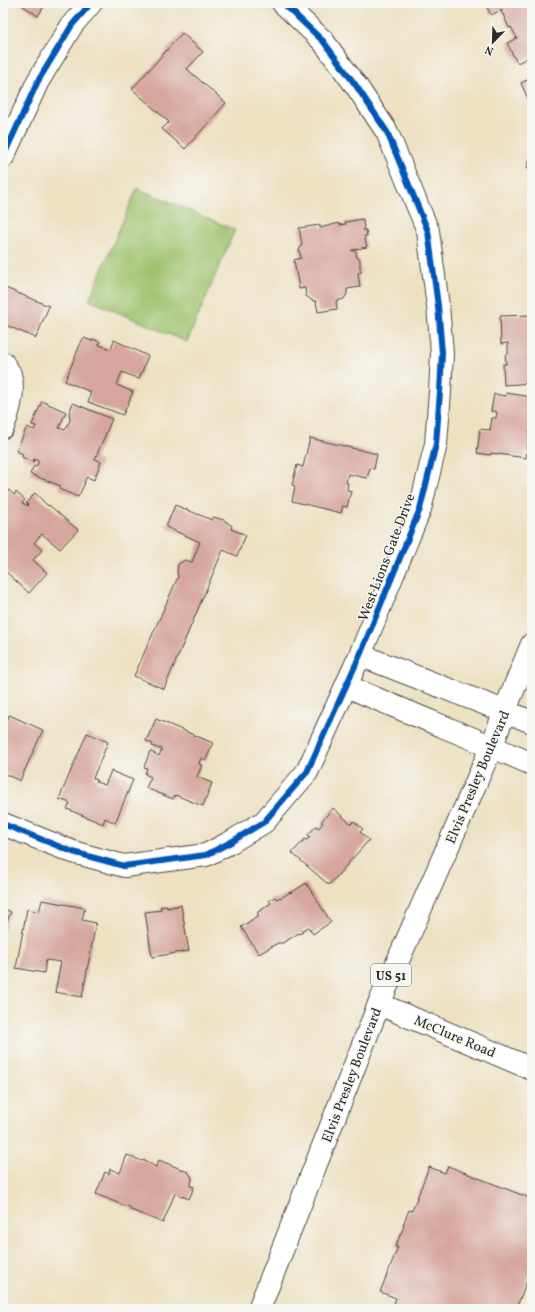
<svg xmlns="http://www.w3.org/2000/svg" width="535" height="1312" viewBox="0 0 535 1312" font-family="Vollkorn,serif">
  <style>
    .green { fill: #9cc16b; stroke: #64764b }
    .building { fill: #d6a59b }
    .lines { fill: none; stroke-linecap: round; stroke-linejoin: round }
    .minor-casing { stroke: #484642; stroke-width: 24 }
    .major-casing { stroke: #484642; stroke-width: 24 }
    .minor { stroke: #fff; stroke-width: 22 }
    .major { stroke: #fff; stroke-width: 22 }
    .cycleway-casing { stroke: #f6f6f2; stroke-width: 8 }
    .cycleway { stroke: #0057b8; stroke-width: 6 }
    .labels { text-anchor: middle; stroke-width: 3; stroke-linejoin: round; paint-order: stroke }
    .shield { fill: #f6f6f2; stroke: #686867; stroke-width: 1 }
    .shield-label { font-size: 13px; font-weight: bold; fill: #2b2b2b }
    .street-label { font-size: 14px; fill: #2b2b2b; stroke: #f6f6f2 }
  </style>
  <rect width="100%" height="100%" fill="#f6f6f2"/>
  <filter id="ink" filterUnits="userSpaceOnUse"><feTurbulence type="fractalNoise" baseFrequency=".025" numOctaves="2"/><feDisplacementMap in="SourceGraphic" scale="8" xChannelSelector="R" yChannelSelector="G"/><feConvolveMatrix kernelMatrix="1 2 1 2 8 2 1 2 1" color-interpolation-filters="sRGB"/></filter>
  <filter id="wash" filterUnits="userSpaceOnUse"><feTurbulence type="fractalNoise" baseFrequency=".012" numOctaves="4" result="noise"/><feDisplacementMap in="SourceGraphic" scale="16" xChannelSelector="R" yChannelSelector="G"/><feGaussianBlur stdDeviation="0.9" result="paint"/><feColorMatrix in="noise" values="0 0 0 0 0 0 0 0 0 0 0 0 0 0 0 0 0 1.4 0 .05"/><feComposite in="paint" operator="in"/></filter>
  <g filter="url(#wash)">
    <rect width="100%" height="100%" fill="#ede1c2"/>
    <path class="green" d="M137,188L235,230L187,342L89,300Z"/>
    <g id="blocks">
      <path class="building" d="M19,3H46L38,16Z
        M485,3H532V56L517,63L507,43L517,38L511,27L509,28L503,14L501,12L502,11V10L491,15Z
        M182,33L203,52L187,69L226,103L185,149L162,129L169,122L132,89Z
        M532,78V108L521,83Z
        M532,152V169L527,168Z
        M363,219L364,231L366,230L367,236H364L367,247L352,250V251H356L357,258L360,259V268L362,272L358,273L360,287L347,289V294L344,299L336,301L337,309L318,312L316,301H313L306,296L305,288L299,289L294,260L301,258L299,250L302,245L299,228L320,225V228L339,223V225L346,224L345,222Z
        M3,287L49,306L36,338L3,324L5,315H3Z
        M532,315V383L504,385L503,364H506L505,355L508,354V343L501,344L500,316Z
        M84,338L92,341L93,339L100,342L99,345L111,349L114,340L148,356L139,379L122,372L117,385L133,392L123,415L88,402L91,392L65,381L82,340Z
        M506,393L532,397V433L529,432L526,458L491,453V455L477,453L480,429L490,430L492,418H496L497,412L491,411L494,394L506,396Z
        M42,401L66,412L59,428L65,430L70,420L69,413L73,403L112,419L95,459L101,462L94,480L87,477L86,478L84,483H85L78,497L59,489L61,486L30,474L34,466L36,467L39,461L34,459L33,462L22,457L23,454L16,451L27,427L34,430L36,426L32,425Z
        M310,438L377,454L374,469L370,468L367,478L348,474L346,483H348L347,490L351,491L347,507L343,506L341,513L292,501L295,486L292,485L297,465L303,467Z
        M9,490L14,495L16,492L25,500L22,503L27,506L28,505L26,503L35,493L48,506L49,505L78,530L60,549L42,534L34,543L42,550L33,560L47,573L29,593L3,569V497Z
        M175,505L212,520L213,517L224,520L232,526L231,529L246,535L237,556L223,550L164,689L134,676L178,577L177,571L178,565L180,563L185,560L192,562L200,542L166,527Z
        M9,715L43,730L20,781L3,773V717L8,719Z
        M156,719L213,743L206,760L201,758L199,764L202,765L197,777L212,783L203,806L175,795L173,799L146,788L151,777L145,774L147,768L144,767L150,751L159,756L162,749L160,748V749L152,746L153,744L146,741Z
        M87,733L108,742L93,778L97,780L96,782L105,785L111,771L133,780L115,823L105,818L103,824L67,809L70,803L59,799Z
        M333,808L351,824L354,821L363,829L360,832L369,840L329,885L292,853L305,839L307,840L310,837L308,835L316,826L319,828L323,823L321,822Z
        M306,883L331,922L313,934L308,927L302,931L303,932L300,934L299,933L283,943H278L259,954L241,927L259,915L257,913L271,903L269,900L275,897L277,899L280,897L281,898L290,892L291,893Z
        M42,900L85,908L82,920L96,923L82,997L55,992L61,962L46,960L44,973L16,968L27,909L39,912Z
        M181,905L189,951L152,957L145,912L161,910L160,907L167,906V908Z
        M3,908L11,912L3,931Z
        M127,1155L142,1161L144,1160L156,1167L159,1160L188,1172L191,1176L192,1180L190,1186L194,1187L189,1199L175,1193L163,1223L131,1210V1208L125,1205V1206L96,1194L105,1172L109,1174L110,1169L120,1173Z
        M448,1166L532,1199V1268L516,1309H401L393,1306L396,1298L380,1292L398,1247H395L402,1231L404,1226L403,1225L409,1210L412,1211L429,1167L445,1173Z"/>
    </g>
  </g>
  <g filter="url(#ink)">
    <use href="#blocks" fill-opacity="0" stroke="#484642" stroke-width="1"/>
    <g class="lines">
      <g class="minor-casing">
        <path id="minor" d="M3,157L38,81L72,25L91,3
          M3,363C5,367 8,370 10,374C15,390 9,412 3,427
          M360,655L532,722
          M347,686C408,713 471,737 532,764
          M3,824L73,852L124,866L206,855L231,842L264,822L307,772L360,655L420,509L436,444L440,392L442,353L438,306L428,231L387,132L357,87L323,41L283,3
          M379,1004L532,1069"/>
      </g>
      <g class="major-casing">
        <path id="major" d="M259,1309L379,1004L492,746L505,710L532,644"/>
      </g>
      <use href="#minor" class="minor"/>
      <use href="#major" class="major"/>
      <g class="cycleway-casing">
        <path id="cycleway" d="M3,157L38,81L72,25L91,3
          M3,824L73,852L124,866L206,855L231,842L264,822L307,772L360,655L420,509L436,444L440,392L442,353L438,306L428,231L387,132L357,87L323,41L283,3"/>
      </g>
      <use href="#cycleway" class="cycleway"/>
    </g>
  </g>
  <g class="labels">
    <rect class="shield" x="371" y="964" width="40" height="22" rx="3"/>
    <g class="shield-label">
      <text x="391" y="980">US 51</text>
    </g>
    <g class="street-label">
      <text transform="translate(386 557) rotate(-69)" y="5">West Lions Gate Drive</text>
      <text transform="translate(477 777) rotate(-67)" y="5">Elvis Presley Boulevard</text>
      <text transform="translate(455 1036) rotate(23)" y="5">McClure Road</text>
      <text transform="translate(351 1075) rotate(-69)" y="5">Elvis Presley Boulevard</text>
    </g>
  </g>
  <rect width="535" height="1312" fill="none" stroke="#f6f6f2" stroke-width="16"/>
  <g transform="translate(493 42) rotate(203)" stroke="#f6f6f2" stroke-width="3" paint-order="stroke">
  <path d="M0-3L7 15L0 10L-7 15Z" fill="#2b2b2b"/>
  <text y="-6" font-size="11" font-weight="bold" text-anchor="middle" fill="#2b2b2b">N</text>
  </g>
</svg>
